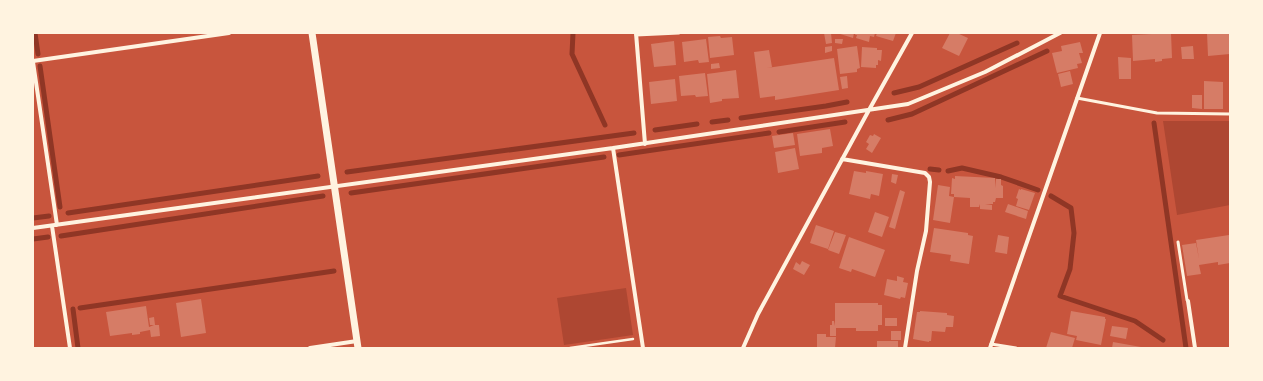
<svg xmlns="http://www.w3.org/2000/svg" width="1263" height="381" viewBox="0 0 1263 381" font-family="'PT Sans Narrow',sans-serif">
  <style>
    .green { fill: #ae4732 }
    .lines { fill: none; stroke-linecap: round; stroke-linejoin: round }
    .stream { stroke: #8f3625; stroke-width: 5 }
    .building { fill: #d67c66 }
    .path { stroke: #fff3e0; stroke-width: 2.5 }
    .service { stroke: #fff3e0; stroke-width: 3 }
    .minor { stroke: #fff3e0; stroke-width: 4 }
    .tertiary { stroke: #fff3e0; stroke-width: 7 }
  </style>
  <rect width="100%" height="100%" fill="#c8553d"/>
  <path class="green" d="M1163,121H1230V205L1177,215Z
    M626,288L633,335L564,345L557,298Z"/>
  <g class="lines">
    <path class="stream" d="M35,33L38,54
      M573,33L572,54L605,125
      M40,66L60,207
      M894,93L919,87L1017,43
      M741,118L826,106L847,102
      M888,120L912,114L1047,51
      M712,122L728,120
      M1154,123L1186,348
      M655,130L697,124
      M779,132L845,122
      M619,155L769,133
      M930,169L939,170
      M948,171L962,168L1001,177L1038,190
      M347,172L634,133
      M351,193L604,157
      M1051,196L1071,208L1074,233L1070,269L1060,296L1135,321L1163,340
      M68,213L318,176
      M33,218L49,216
      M61,236L323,196
      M33,239L48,237
      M80,308L334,271
      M73,309L78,348"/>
  </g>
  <path class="building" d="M824,33H831L832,43L826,44Z
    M837,33H854L853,38Z
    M856,33H875L874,37L870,36L869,42L856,38L857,35H855Z
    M877,33H896L893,41L876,36Z
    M950,33H957L968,38L959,56L942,48Z
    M1171,33L1172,58L1162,59V61L1155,62V59L1133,61L1132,35Z
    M1207,33H1230V54L1208,56Z
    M720,36L721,38L732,37L734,55L710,58L708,37Z
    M706,39L709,62L699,63L698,60L684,62L682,42Z
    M835,39H843L842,44L835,43Z
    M674,41L676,65L654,67L651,44Z
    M1080,42L1083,53H1079L1082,63L1077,64L1078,68L1057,73L1052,53L1062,51L1061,46Z
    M832,46V51L825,53V47Z
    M857,46L860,68L857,69V72L840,74L837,49Z
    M1193,46L1194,59H1182L1181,47Z
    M862,47L877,48V50H882L881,61L878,60V65H876V68L861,67Z
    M769,50L772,67L767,68L834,58L839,90L775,100V96L760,98L754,52Z
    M1118,57L1131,58V79H1119Z
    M719,63L720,68L711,69V64Z
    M736,70L739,98L722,99V101L710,103L707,74Z
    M1070,71L1073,84L1061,87L1058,74Z
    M705,73L708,96L696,97L695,95L681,96L679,76Z
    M847,76L848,88L842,89L840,77Z
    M675,79L677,101L651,104L649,82Z
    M1204,81L1223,82V109H1204Z
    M1192,95H1202V109L1192,108Z
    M830,129L833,146L822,148V153L800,156L797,134Z
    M793,133L795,145L774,148L772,136Z
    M874,134L881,138L872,153L866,149L869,144L866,142L870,135L873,136Z
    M795,148L799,169L778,173L775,152Z
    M854,171L866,173V171L883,174L879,196L871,194L870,199L849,194Z
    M892,174L898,175L896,184L891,182Z
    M955,176L995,178V188L996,179H1001V185L1003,186V198H996L995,202H993V204H985L992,205V210L980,209V204L979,207H970V198L954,197V194H951L952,178L955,179Z
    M938,185L950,187L949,196L954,197L950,223L933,220Z
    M1019,189L1021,190V189L1035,193L1029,210L1016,206L1018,199L1016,198Z
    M900,190L905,192L895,229L889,227Z
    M1008,204L1028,211L1026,219L1005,212Z
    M875,212L889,217L882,237L868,232Z
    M816,225L834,231L828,249L810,243Z
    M934,228L968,233V235L973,236L969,264L950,261L951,255L930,252Z
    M835,232L846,235L839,254L828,250Z
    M998,235L1009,237L1007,254L995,252Z
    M1229,235L1230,245V263L1218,265V262L1199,265L1201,274L1187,276L1182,245L1196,243L1199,259L1196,240Z
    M849,237L885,250L875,277L852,269L851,272L839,268Z
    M802,261L810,265L804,275L793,269L796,262L800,265Z
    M897,276L904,278L903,282L908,283L905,298L901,297L900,299L884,295L887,279L897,281Z
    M201,299L206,333L181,337L176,303Z
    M835,303H878V305H882V325H878V331H856V328H834H836V336H830V325H832V321H834L835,326Z
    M146,306L149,327L154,325H150L149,318L154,317L155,325H159L160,336L151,337L150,330L140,332V334L132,335V333L110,336L106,312Z
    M920,311L947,313V315L954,316L953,327H946L945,332L932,331L931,341H929V342L913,339L917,312H920Z
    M1071,311L1105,317V319H1106L1101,345L1076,340L1077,336L1067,334Z
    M885,318H897V326H885Z
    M1112,326L1128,328L1126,339L1110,336Z
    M891,331H901V340H891Z
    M1051,332L1075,338L1072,348H1046Z
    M817,334H826V337H836L835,348H817Z
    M877,341H898V348H877Z
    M1113,342L1141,347L1140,348H1112Z"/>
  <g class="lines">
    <path class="path" d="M570,348L633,339"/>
    <path class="service" d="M636,35L679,33
      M1077,98L1157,113L1230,114
      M1178,242L1187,300L1188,301
      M991,344L1016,348"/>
    <path class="minor" d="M636,33L645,144
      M33,61L229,33
      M33,62L57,225
      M613,148L643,348
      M842,159L925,173L929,177L930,182L926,231L917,271L905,348
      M52,226L70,348
      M33,228L613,148L908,104L985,72L1060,33
      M1188,301L1195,348
      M310,348L357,341
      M743,348L758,314L869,110L912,33
      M990,348L1100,33"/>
    <path class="tertiary" d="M312,33L358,348"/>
  </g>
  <rect width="1263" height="381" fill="none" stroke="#fff3e0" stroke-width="68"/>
</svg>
